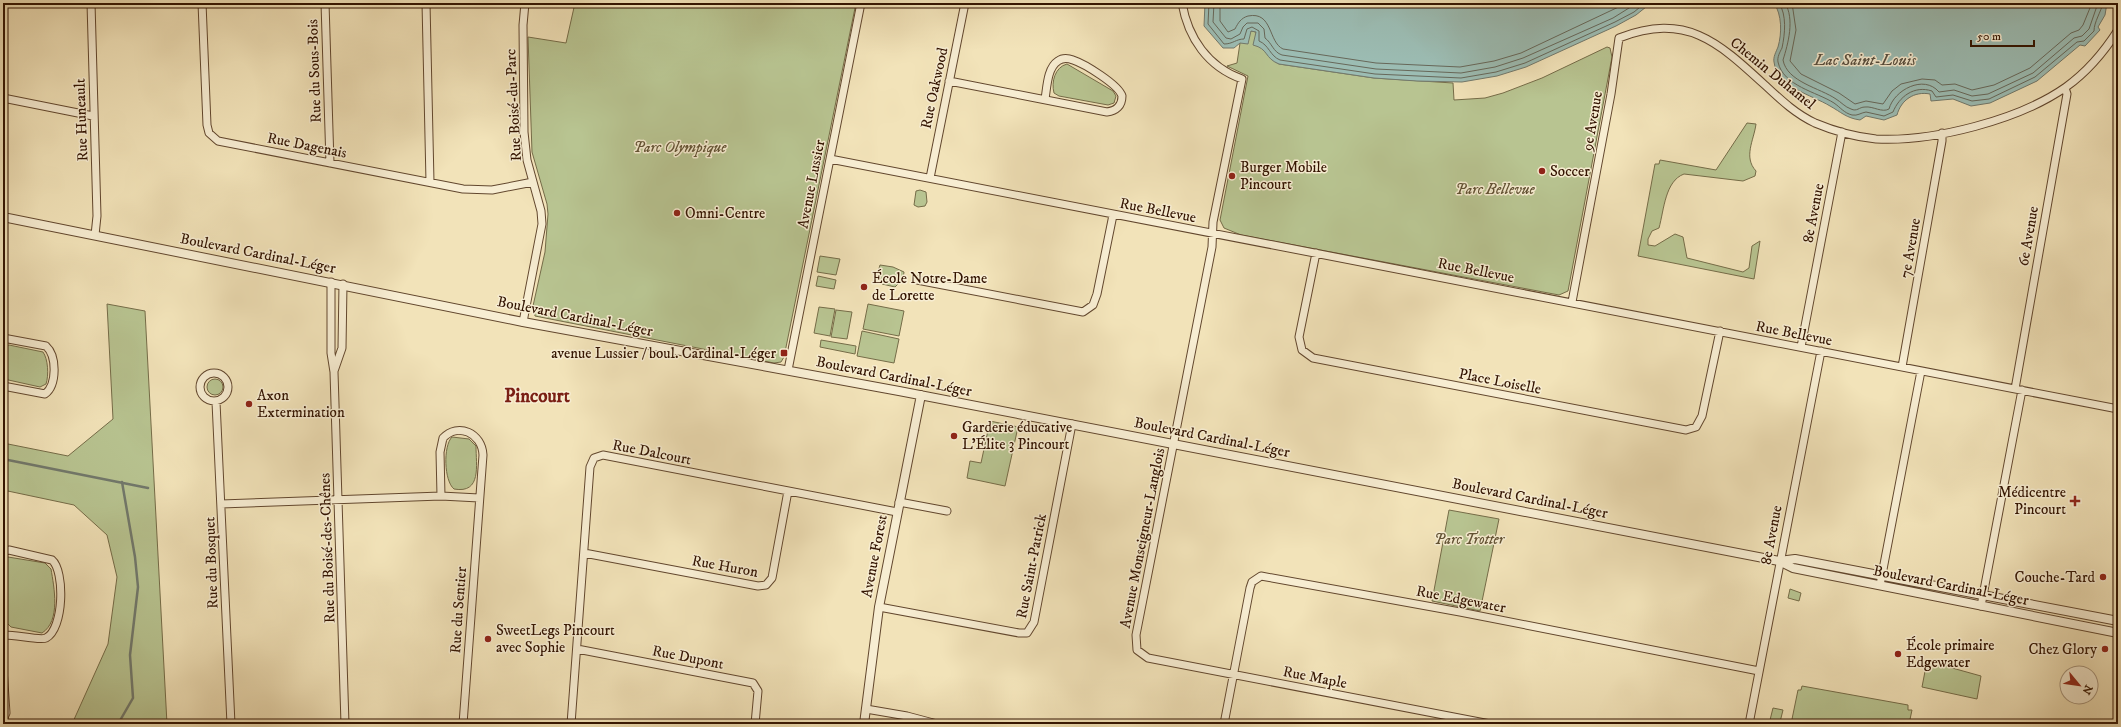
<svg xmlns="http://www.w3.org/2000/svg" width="2121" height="727" viewBox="0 0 2121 727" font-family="'IM FELL DW Pica',serif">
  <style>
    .green { fill: #b8c491; stroke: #756c48 }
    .water { fill: #9cbdb4; stroke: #72796c }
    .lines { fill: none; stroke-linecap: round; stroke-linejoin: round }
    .shore { stroke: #67685a; stroke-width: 1 }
    .stream { stroke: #72796c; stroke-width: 2.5 }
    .minor-casing { stroke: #62472e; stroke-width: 9 }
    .tertiary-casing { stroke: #62472e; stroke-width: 10 }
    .minor { stroke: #f7edd2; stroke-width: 7 }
    .tertiary { stroke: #f7edd2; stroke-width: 8 }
    .poi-dot { fill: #8f2418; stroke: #f7edd2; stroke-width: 1.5 }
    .labels { text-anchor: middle; stroke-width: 3; stroke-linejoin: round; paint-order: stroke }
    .street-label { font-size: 15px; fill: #321300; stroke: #f7edd2 }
    .park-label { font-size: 15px; font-style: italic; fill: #615133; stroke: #f7edd2 }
    .poi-label { font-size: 15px; fill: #321300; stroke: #f7edd2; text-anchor: start }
    .water-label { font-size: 16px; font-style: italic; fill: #574e3f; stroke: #f7edd2 }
    .district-label { font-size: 19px; font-weight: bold; fill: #7a1f14; stroke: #f7edd2 }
  </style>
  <rect width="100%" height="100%" fill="#f2e3b9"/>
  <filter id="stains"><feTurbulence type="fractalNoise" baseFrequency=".005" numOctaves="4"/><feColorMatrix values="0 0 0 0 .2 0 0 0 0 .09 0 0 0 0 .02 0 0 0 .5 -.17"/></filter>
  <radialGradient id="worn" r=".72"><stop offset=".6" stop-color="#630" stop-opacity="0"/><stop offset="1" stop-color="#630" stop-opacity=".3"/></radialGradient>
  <path class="green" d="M575,3H856L784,357L781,362L774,363L535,316L533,306L545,252L548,214L547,204L532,152L528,37L566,43Z
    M1251,31L1256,32V45C1266,46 1267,59 1279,64L1374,78L1453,83L1454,100L1485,98L1503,93L1542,78L1607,47L1610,48L1612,57L1568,291L1559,295L1241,235L1224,228L1220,220L1248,76L1227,66L1237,63L1240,43Z
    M1067,64L1113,91L1116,96L1114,103L1108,105L1059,96L1054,93C1051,82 1055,67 1067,64Z
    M1747,123L1756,124C1754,140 1743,157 1756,171L1755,176L1743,181L1684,174C1665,181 1664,210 1659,228L1652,231L1648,239V245L1655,246L1675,234L1683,237L1687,258L1743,272L1749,268L1752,246L1760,241L1754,279L1638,256L1655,164H1659L1660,160L1716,170Z
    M920,190L926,192L927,202L925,206L918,207L914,205L916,191Z
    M820,256L840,259L836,275L817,272Z
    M880,265L893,267L904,272L903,279L895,287L882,284L878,272Z
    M818,276L836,280L834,289L816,286Z
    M107,304L145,311L167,724H72L108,644L117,577L107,535L74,505L3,490V443L68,456L113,419Z
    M868,304L904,311L899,336L863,329Z
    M819,307L835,309L830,336L814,333Z
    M836,310L852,312L847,339L831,337Z
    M862,331L899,339L894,363L857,356Z
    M821,340L856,346L855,354L820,347Z
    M9,345L43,352C48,359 49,375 46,384L40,387L4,379L3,347Z
    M207 387a8 8 0 1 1 16 0a8 8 0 1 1-16 0Z
    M990,421L1018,427L1005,486L967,478L970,461L981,463Z
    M452,437L469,439L476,446C476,465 482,494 454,489C444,481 443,446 452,437Z
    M1449,510L1499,519L1480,611L1432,601Z
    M8,557L45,563L51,569C54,587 61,621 42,633L11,627L7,623L3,567L4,561Z
    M1790,589L1801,593L1799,601L1788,598Z
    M1927,661L1981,676L1977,699L1922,687Z
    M1802,686L1908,705V710H1912L1909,724H1791L1798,690H1801Z
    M1773,708L1783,710L1780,722L1770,720Z"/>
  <path class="water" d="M1205,3H1651L1636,15L1616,26L1526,67L1497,76L1462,82L1417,81L1374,78L1279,64C1264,58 1269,49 1253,45L1256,32L1251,31L1248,44L1240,43L1234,48H1223L1204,26Z
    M1774,3H2107L2105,15L2098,27L2100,30L2085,46L2080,45L2037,81L1990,103L1971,106L1953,99L1931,101L1930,94C1914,91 1901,100 1897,115L1884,120L1866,116L1860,120C1846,118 1841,112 1830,106C1812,95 1777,87 1774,62C1773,57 1776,52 1778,47C1782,33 1782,15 1774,3Z"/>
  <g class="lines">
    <path class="shore" d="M1209,3L1208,24L1224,44C1233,44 1236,39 1244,39L1247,29L1252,27L1259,31V41C1269,45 1270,56 1280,60L1375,74L1461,78L1496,72L1525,63L1615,22L1634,12L1645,3
      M1214,3L1213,22L1226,38L1231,39L1240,34L1243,27L1247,23H1258L1264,29L1265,38C1272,43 1273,52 1282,55L1376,69L1461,73L1495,67L1523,58L1613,18L1637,3
      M1220,3V21L1228,32L1235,29C1238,23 1241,18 1248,16C1273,11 1268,42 1283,49L1376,63L1460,67L1494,61L1521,53L1627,3
      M1779,3C1787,15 1785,34 1782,48C1780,52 1777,57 1778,62C1783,86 1817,92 1834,103C1840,107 1844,113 1852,115C1858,116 1860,113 1866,112L1884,116L1893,112C1899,97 1914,85 1932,91L1936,97L1953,95L1972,101L1989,99L2035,77L2077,42L2084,41L2094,31C2094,22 2101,12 2103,3
      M1785,3C1795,19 1788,44 1783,60C1787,82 1820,88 1836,99C1841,102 1845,107 1851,109C1857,112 1859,107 1865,107C1873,106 1882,113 1889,109C1894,90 1924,74 1939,92L1954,90L1972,96L1988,94L2033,73L2074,38L2082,36L2089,29L2098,3
      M1792,3L1796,30L1790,61L1801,74L1839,93L1855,104L1866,101L1883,104L1892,91L1901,84L1922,79L1935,80L1942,85L1955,84L1972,90L1994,85L2030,68L2071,33L2079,30L2083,25L2092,3"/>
    <path class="stream" d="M3,459L148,488
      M118,724L133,698L130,655L138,587L135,557L122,482"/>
    <g class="minor-casing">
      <path id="minor" d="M91,3L97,216L95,235
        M202,3L207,125L209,133L218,141L463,189L492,190L533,182
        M325,3L330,163
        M426,3L430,182
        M1182,3C1188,38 1208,67 1242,79L1213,222L1212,247L1136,635L1137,650L1148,658L1490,724
        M949,81L1107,112C1116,111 1122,106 1122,96C1119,85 1085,64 1073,60C1068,58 1062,58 1058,61C1047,68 1047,88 1045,99
        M3,98L93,116
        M830,159L2118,409
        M930,178L965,3
        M1316,253L1299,337L1302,350L1313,358L1686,430L1696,427L1702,416L1720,331
        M917,280L1083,312L1093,305L1097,294L1113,215
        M331,282V353L334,372L345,724
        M1572,302L1611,94L1619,38C1687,12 1718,42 1767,87C1782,101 1796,114 1815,123C1834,131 1856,137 1876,139C1933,142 2019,120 2066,87C2087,72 2104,52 2118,30
        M523,322L542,224L541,211L527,160L524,132L523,25L525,3
        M3,338L46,346C57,356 57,385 45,394L3,386
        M1801,347L1842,132
        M1902,367L1942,141V133
        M788,370L861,3
        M334,371L342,348L343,284
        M200 387a14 14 0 1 1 28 0a14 14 0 1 1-28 0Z
        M2015,389L2067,94L2065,88
        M216,402L231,724
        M441,496L440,452L443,438C458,422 482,433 483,455L463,724
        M899,502L947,511
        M221,504L441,496L479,498
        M3,552L9,550L52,560C65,571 64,629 46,638C40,641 13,634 3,635
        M584,553L758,586L766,585L772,578L788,491
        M1880,585L1921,371
        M1981,606L2022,390
        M879,607L1019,633H1027L1034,622L1072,424
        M577,649L753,683L758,691L755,724
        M3,668L6,713L3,720
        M866,709L907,716L937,724
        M571,724L590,467L594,458L603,455L897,512
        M1224,724L1250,588L1252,582L1261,576L1460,612L1759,671
        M1749,724L1821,351"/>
    </g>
    <g class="tertiary-casing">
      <path id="tertiary" d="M3,217L523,322L899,391L1779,561L1793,568L2118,633
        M1779,561L1795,559L2118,621
        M864,724L879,607L921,395"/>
    </g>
    <use href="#minor" class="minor"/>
    <use href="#tertiary" class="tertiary"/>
  </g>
  <g class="poi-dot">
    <circle cx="1542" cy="171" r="4"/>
    <circle cx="1232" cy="176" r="4"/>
    <circle cx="677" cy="213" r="4"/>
    <circle cx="864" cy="287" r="4"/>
    <rect x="780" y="349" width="8" height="8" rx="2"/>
    <circle cx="249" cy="404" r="4"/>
    <circle cx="954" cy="436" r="4"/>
    <path d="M2073 495h4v4h4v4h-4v4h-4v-4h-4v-4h4z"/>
    <circle cx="2103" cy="577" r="4"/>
    <circle cx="488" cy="639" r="4"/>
    <circle cx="2105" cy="649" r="4"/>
    <circle cx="1898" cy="654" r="4"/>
  </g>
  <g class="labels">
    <g class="street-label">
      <text transform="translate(314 71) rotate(-92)" y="5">Rue du Sous-Bois</text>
      <text transform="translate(1773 73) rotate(39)" y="5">Chemin Duhamel</text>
      <text transform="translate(934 88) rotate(-78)" y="5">Rue Oakwood</text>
      <text transform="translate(513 105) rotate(-93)" y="5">Rue Boisé-du-Parc</text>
      <text transform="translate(81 120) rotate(-92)" y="5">Rue Huneault</text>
      <text transform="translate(1592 121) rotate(-80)" y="5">9e Avenue</text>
      <text transform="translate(307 145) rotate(11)" y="5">Rue Dagenais</text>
      <text transform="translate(811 184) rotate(-79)" y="5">Avenue Lussier</text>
      <text transform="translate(1158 210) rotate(11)" y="5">Rue Bellevue</text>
      <text transform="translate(1813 213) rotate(-79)" y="5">8e Avenue</text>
      <text transform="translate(2028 236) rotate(-80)" y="5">6e Avenue</text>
      <text transform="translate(1910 248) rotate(-80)" y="5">7e Avenue</text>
      <text transform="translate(258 253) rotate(11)" y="5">Boulevard Cardinal-Léger</text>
      <text transform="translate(1476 270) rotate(11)" y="5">Rue Bellevue</text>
      <text transform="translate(575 316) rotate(11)" y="5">Boulevard Cardinal-Léger</text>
      <text transform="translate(1794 333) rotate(11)" y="5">Rue Bellevue</text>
      <text transform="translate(894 376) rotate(11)" y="5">Boulevard Cardinal-Léger</text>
      <text transform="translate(1500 381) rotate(11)" y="5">Place Loiselle</text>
      <text transform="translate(1212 437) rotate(11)" y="5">Boulevard Cardinal-Léger</text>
      <text transform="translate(652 452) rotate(11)" y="5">Rue Dalcourt</text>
      <text transform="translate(1530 498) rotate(11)" y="5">Boulevard Cardinal-Léger</text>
      <text transform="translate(1771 535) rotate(-79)" y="5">8e Avenue</text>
      <text transform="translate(1142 538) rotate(-79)" y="5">Avenue Monseigneur-Langlois</text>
      <text transform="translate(327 548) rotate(-92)" y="5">Rue du Boisé-des-Chênes</text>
      <text transform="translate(874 556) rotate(-79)" y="5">Avenue Forest</text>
      <text transform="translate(211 563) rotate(-92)" y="5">Rue du Bosquet</text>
      <text transform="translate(725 566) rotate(10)" y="5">Rue Huron</text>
      <text transform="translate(1031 566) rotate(-79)" y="5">Rue Saint-Patrick</text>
      <text transform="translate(1951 585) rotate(11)" y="5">Boulevard Cardinal-Léger</text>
      <text transform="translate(1461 599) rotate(11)" y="5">Rue Edgewater</text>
      <text transform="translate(458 610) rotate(-86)" y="5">Rue du Sentier</text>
      <text transform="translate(688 657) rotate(11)" y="5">Rue Dupont</text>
      <text transform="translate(1315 677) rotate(11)" y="5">Rue Maple</text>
    </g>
    <g class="park-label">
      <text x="680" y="152">Parc Olympique</text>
      <text x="1495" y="194">Parc Bellevue</text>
      <text x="1469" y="544">Parc Trotter</text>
    </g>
    <g class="poi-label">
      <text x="1240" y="172">Burger Mobile<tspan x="1240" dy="17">Pincourt</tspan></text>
      <text x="1550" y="176">Soccer</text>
      <text x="685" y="218">Omni-Centre</text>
      <text x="872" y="283">École Notre-Dame<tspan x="872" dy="17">de Lorette</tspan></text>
      <text x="776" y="358" text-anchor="end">avenue Lussier / boul. Cardinal-Léger</text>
      <text x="257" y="400">Axon<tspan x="257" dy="17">Extermination</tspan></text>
      <text x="962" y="432">Garderie éducative<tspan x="962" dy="17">L'Élite 3 Pincourt</tspan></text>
      <text x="2066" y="497" text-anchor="end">Médicentre<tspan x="2066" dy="17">Pincourt</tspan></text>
      <text x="2095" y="582" text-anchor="end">Couche-Tard</text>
      <text x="496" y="635">SweetLegs Pincourt<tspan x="496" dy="17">avec Sophie</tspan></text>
      <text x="1906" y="650">École primaire<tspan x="1906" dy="17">Edgewater</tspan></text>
      <text x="2097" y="654" text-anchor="end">Chez Glory</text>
    </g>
    <g class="water-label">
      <text x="1865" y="65">Lac Saint-Louis</text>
    </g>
    <g class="district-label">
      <text x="537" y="402">Pincourt</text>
    </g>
  </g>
  <rect width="2121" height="727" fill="none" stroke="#f2e3b9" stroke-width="16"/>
  <rect x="4" y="4" width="2113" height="719" fill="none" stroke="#321300" stroke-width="2"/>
  <rect x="8" y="8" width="2105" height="711" fill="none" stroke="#321300"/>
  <g transform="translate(2079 685) rotate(119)"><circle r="19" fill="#f7edd2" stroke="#a8967e"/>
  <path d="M0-3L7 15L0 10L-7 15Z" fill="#8f2418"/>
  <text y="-6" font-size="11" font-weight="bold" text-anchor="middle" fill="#321300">N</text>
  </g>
  <path d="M1971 40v6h63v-6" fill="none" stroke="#321300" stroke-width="2"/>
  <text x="1977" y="40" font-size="12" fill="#321300" stroke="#f7edd2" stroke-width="3" paint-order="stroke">50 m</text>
  <rect width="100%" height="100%" filter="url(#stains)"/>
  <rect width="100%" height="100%" fill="url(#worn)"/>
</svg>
